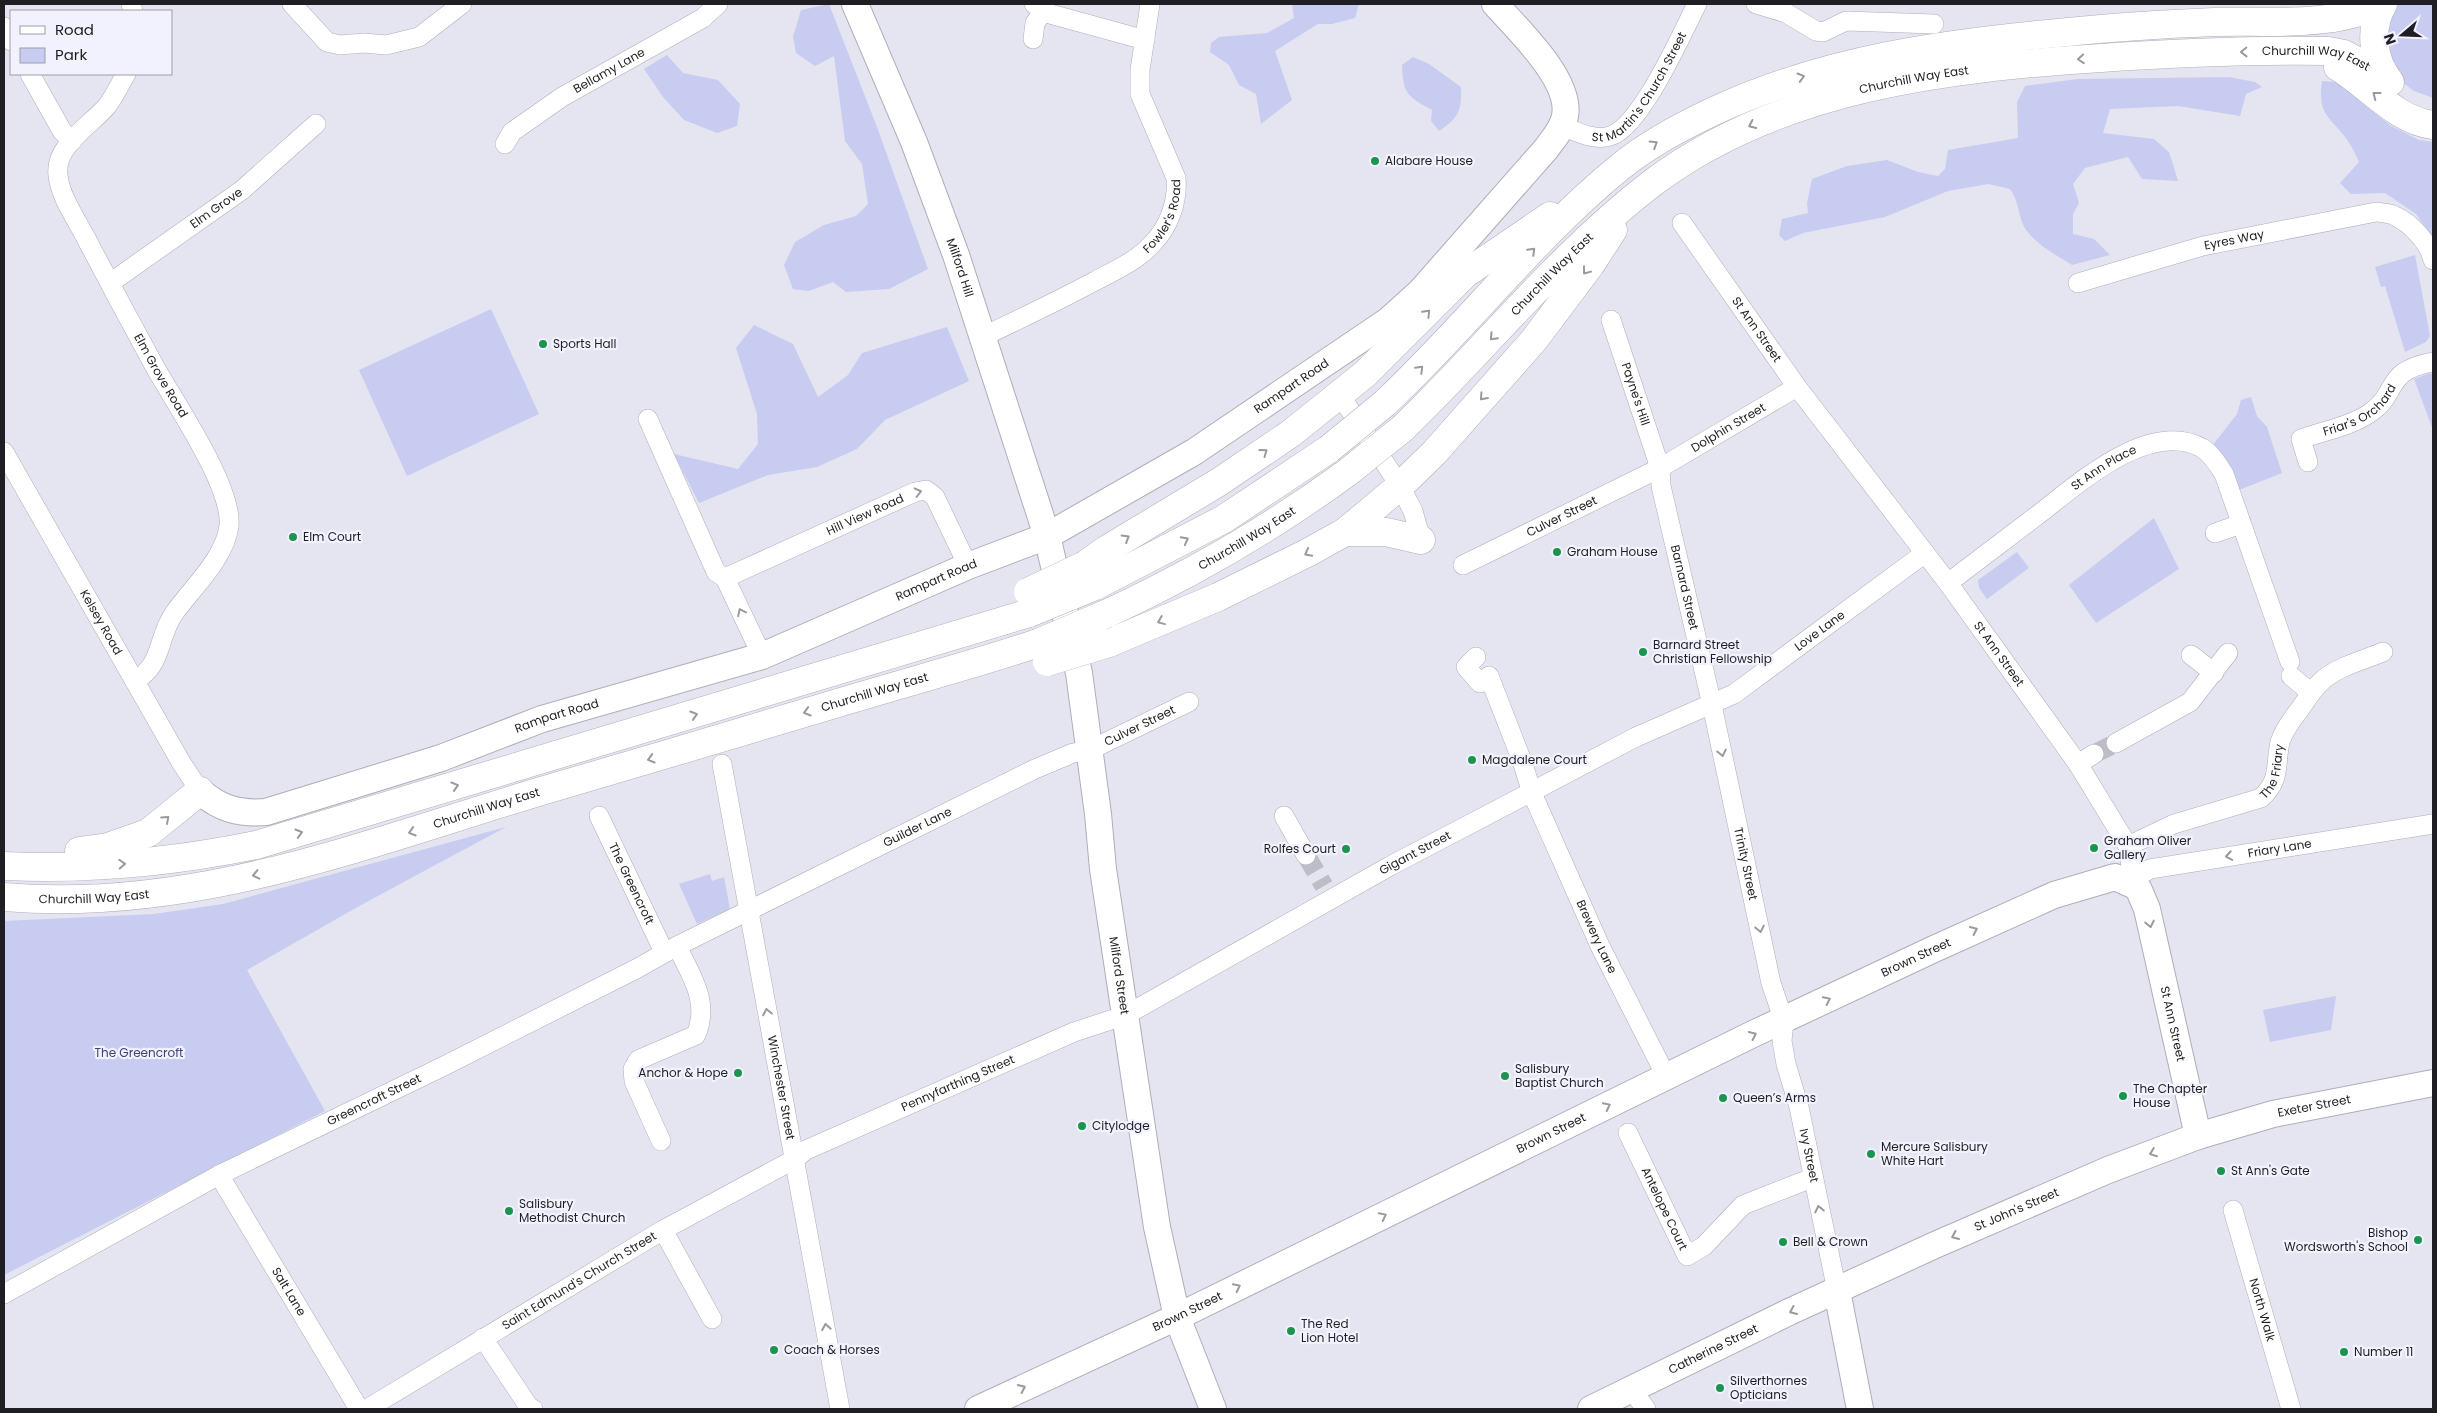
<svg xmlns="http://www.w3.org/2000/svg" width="2437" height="1413" viewBox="0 0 2437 1413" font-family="Poppins,sans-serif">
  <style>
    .green { fill: #c8ccf1 }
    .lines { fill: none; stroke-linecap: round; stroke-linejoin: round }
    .street-tunnel { stroke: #bdbdc7; stroke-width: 19; stroke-dasharray: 19 9; stroke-linecap: butt }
    .street-casing { stroke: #adaeb8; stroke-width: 20 }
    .secondary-casing { stroke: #adaeb8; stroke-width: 28 }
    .highway-casing { stroke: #adaeb8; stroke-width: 29 }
    .street { stroke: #fff; stroke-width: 19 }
    .secondary { stroke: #fff; stroke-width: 26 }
    .highway { stroke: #fff; stroke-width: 28 }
    .highway-bridge-casing { stroke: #adaeb8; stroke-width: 29; stroke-linecap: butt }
    .highway-bridge { stroke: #fff; stroke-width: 28 }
    .oneway { stroke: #9a9a9c }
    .poi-dot { fill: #1b9450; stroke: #f1f2fd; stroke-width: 2 }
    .labels { text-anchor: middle; stroke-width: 4.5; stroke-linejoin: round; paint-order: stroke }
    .street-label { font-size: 12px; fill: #1f1f23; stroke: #f1f2fd }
    .poi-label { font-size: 12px; fill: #1f1f23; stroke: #f1f2fd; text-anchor: start }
    .park-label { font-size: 12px; fill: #424377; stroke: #f1f2fd }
  </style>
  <rect width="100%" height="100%" fill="#e4e5f0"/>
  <path class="green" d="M829,4L877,127L928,269L889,289L846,292L833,282L809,291L793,289L784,265L795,242L824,225L856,216L868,204L862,164L845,141L834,56L815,66L796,53L793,37L801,10Z
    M1292,4H1359L1355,18L1332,24H1318L1275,51L1292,100L1261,124L1256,94L1239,85L1229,65L1210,52L1211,43L1219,37L1267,33L1294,18Z
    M2395,4H2433V98L2414,91L2398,79L2383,44Z
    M667,55L683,73L718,80L740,104L737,126L717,133L684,120L663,97L644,69Z
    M1413,57L1429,64L1461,87C1462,110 1459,118 1439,131L1431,121L1432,110C1407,96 1403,94 1402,65Z
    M2229,77L2255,82L2262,87L2246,94L2240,116L2178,106L2110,109L2103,133L2154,139L2169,152L2178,181L2142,179L2128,157L2085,168L2073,184L2079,203L2073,214V234L2094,239L2110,255L2072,265C2056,255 2028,240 2022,222C2017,207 2019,203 2010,189L1988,184L1948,191L1885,217L1803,233L1785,241L1779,235L1782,219L1808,213L1807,203L1812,179L1847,166L1887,160L1918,172L1938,176L1945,169L1948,150L2018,138L2017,102L2025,86L2078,79Z
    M2322,81L2337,82L2391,126L2419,140L2433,142V238L2416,214L2385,193L2351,194L2340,183L2359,162C2356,155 2352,147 2348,141C2330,116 2317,116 2322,81Z
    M2415,255L2430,336L2426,342L2405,352L2385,286L2381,287L2375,267Z
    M491,309L539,414L407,476L359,370Z
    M754,325L793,344L818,397L848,375L862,353L947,327L969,381L885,420L857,449L817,467L768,475L699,503L674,454L738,469L758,444L757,414L736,348Z
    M2430,373L2433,375V430L2414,379Z
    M2251,397L2257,416L2267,427L2282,473L2239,490L2212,446L2237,414L2241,400Z
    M2154,518L2179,569L2096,623L2069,585Z
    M2017,552L2029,568L1987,599L1979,588L1978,580Z
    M506,827L361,905L247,970L325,1111L4,1275V921L154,914L223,904Z
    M710,874L712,881L724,877L730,909L697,924L679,884Z
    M2336,996L2331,1030L2270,1042L2263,1010Z"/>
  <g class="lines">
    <path class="street-tunnel" d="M2094,754L2116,743
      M1306,855L1324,886"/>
    <g class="street-casing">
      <g id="street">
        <path d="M131,4L133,11"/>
        <path d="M292,4L327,42L340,45L364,43L386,45L419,37L462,4"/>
        <path d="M1034,4L1043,12L1145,40"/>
        <path d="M1756,4L1786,13L1816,31L1823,32L1846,21L1934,24"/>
        <path d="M4,27L11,41"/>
        <path d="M1033,39L1035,23L1043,12"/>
        <path d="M30,74L62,131L72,141"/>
        <path id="s1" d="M126,74C120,84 114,97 107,106C91,125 54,146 58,175C60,197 77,220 87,240C109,282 132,325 155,367C175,403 233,487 229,526C225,558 193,587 175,612C156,638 165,662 135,681"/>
        <path id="s2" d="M1562,126C1577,132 1594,141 1610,136C1641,127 1682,33 1697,4"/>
        <path id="s3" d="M505,144L512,132L562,97L703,18L718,4"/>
        <path id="s4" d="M1682,223L1797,387L1948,583L2078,764L2128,846L2131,867L2129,882"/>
        <path id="s5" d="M110,283L242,190L316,124"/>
        <path id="s6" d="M2078,283L2203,246L2376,212C2382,213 2390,213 2395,216C2411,223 2429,243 2433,260"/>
        <path id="s7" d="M1611,320L1660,468L1661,486L1712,705L1771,983L1784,1021L1782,1041L1786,1064L1799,1107L1837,1291"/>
        <path id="s8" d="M982,337C1020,319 1058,301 1095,281C1114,271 1137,261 1152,244C1169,227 1178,202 1176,178L1140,94V70L1150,4"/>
        <path d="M1340,395L1400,486L1413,511L1421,540"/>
        <path d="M648,419L716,572L725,578"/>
        <path id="s9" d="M4,452L182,764L200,791"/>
        <path id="s10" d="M2308,462L2301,439C2323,431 2351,426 2370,413C2400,392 2383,371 2433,362"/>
        <path d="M2215,533L2241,524"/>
        <path id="s11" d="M1463,565L1660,468L1797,387"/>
        <path id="s12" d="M1948,583C1978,560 2009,537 2039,514C2078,484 2149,419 2202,448C2212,454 2218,465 2224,474L2290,662"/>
        <path d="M2191,655L2214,673"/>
        <path id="s13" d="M762,656L725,578L915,492L926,490L935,497L968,566"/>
        <path id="s14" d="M1476,657L1466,667L1480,683L1489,676L1522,761L1532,793L1600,946L1666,1076"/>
        <path d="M2291,676L2311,693"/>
        <path d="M2116,743L2190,702L2228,653"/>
        <path id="s15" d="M722,764L840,1409"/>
        <path d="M2078,764L2094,754"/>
        <path id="s16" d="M599,816L664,952"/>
        <path d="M1284,816L1306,855"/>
        <path id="s17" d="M2128,846L2174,824L2261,798C2281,780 2275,765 2280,742C2284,730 2292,719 2300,709C2307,699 2314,687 2324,679C2340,666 2364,660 2383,652"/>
        <path id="s18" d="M2129,882L2150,869L2433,824"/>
        <path id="s19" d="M1628,1133L1687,1256L1704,1246L1743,1205L1812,1178"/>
        <path d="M661,1141L634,1081L633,1069L638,1060L696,1035C710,1001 691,976 677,946"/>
        <path id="s20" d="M219,1175L359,1409"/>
        <path id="s21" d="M2233,1210L2291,1409"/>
        <path d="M663,1230L712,1319"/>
        <path id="s22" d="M4,1294L219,1175L444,1066L636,969L677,946L1035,769L1073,753L1090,750L1189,702"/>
        <path d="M483,1338L529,1407L533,1409"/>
        <path d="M1631,1389L1646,1409"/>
        <path id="s23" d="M367,1409L663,1230L795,1159L806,1150L1074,1032L1126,1015L1390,866L1636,737L1734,694L1925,553"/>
      </g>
    </g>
    <g class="secondary-casing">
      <g id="secondary">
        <path id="s24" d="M855,4L914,142L956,255L1047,536L1079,673L1098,814L1103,869L1157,1227L1177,1317L1213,1409"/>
        <path id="s25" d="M200,791C220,809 239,814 266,812L441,758L542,719L762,656L968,566L1047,536L1194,452L1389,320L1420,292L1546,149C1553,139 1563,129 1565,116C1572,80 1517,29 1495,4"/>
        <path d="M1837,1291L1860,1409"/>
        <path id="s26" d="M978,1409L1177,1317L1753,1034L1934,949L2054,895L2115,877L2135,886L2139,890L2147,909L2198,1136"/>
        <path id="s27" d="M1591,1409L1789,1312L1935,1245L2108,1170L2198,1136L2273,1114L2433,1083"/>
      </g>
    </g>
    <g class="highway-casing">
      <g id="highway">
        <path d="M2383,4C2369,28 2372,60 2390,82"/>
        <path d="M2338,67C2370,86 2395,120 2433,125"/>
        <path d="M1385,403C1466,327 1534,237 1620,167C1647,145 1680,127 1712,112C1825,59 1945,43 2068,32C2116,27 2165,24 2214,22C2253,21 2294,24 2333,18C2349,16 2365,10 2382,6"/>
        <path id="s28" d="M1403,428C1486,348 1559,255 1651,184C1779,87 1946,68 2101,58C2177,53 2252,50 2328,51L2344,54L2386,77"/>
        <path d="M1345,532L1400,486L1434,453L1534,340L1591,264L1613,230"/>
        <path d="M1085,565L1106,550L1219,482L1290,434L1365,374L1465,274L1550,216"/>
        <path d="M1095,586L1224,519L1329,449"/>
        <path id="s29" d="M1106,614C1192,574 1272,528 1348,472"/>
        <path d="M1109,643L1218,597L1309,552L1345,532H1386L1421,540"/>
        <path d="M79,851L108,847L148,833L200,791"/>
        <path d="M4,866C89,870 173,862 256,845L1029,613"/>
        <path id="s30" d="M4,897C191,913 363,845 538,792C645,761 751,729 858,697C918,679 979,663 1038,643"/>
      </g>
    </g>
    <use href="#street" class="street"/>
    <use href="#secondary" class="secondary"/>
    <use href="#highway" class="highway"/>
    <g class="highway-bridge-casing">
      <path id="highway-bridge" d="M1329,449L1385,403
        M1348,472L1403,428
        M1028,592L1085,565
        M1029,613L1095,586
        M1038,643L1106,614
        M1047,662L1109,643"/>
    </g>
    <use href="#highway-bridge" class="highway-bridge"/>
  </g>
  <defs><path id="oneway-chevron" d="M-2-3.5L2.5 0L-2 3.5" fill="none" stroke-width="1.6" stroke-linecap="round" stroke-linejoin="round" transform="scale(1.25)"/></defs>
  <g class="oneway">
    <use href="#oneway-chevron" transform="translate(2244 52) rotate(179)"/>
    <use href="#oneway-chevron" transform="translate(2081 59) rotate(176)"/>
    <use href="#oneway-chevron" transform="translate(1801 77) rotate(-16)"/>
    <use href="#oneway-chevron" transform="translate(2376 95) rotate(-142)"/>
    <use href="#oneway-chevron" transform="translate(1752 125) rotate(155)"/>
    <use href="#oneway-chevron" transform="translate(1654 144) rotate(-32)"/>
    <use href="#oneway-chevron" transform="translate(1532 251) rotate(-45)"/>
    <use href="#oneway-chevron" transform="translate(1586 271) rotate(127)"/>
    <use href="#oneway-chevron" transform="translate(1427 313) rotate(-46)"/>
    <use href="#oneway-chevron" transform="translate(1493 337) rotate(133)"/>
    <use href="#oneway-chevron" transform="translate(1420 369) rotate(-45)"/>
    <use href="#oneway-chevron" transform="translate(1483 397) rotate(132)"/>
    <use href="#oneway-chevron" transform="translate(1264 452) rotate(-36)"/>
    <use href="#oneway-chevron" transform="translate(918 492) rotate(-14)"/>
    <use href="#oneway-chevron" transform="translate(1126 538) rotate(-31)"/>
    <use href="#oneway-chevron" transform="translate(1185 540) rotate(-28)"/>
    <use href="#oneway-chevron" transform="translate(1308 553) rotate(152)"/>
    <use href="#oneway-chevron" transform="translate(741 612) rotate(-116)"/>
    <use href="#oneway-chevron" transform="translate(1161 621) rotate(158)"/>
    <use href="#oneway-chevron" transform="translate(807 712) rotate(163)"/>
    <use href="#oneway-chevron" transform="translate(694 715) rotate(-17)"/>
    <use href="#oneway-chevron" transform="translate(1722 753) rotate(78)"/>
    <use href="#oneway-chevron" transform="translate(651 759) rotate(164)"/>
    <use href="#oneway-chevron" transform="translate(455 786) rotate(-17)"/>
    <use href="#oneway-chevron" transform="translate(166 819) rotate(-42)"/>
    <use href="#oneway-chevron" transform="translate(412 832) rotate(163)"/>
    <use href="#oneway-chevron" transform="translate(299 833) rotate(-16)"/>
    <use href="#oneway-chevron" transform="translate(2229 856) rotate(170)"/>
    <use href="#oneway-chevron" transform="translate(122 864) rotate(-3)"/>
    <use href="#oneway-chevron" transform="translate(256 875) rotate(167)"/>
    <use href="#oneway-chevron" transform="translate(2150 924) rotate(78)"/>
    <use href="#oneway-chevron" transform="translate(1760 929) rotate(78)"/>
    <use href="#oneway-chevron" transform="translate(1974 930) rotate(-25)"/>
    <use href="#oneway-chevron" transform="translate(1827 1000) rotate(-26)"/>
    <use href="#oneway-chevron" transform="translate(767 1012) rotate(-101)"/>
    <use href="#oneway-chevron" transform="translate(1753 1035) rotate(-25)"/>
    <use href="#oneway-chevron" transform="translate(1607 1106) rotate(-26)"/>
    <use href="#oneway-chevron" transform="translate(2153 1153) rotate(159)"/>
    <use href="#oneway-chevron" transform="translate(1819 1209) rotate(-102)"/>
    <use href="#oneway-chevron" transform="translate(1383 1216) rotate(-26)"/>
    <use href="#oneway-chevron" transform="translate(1955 1236) rotate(156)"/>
    <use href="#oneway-chevron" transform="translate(1237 1287) rotate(-26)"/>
    <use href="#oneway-chevron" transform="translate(1793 1311) rotate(156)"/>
    <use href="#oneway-chevron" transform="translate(826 1327) rotate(-100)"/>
    <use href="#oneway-chevron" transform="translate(1022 1388) rotate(-25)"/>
  </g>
  <g class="poi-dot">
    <circle cx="1375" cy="161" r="5"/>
    <circle cx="543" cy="344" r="5"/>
    <circle cx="293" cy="537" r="5"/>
    <circle cx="1557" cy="552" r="5"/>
    <circle cx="1643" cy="652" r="5"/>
    <circle cx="1472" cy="760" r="5"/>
    <circle cx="2094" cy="848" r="5"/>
    <circle cx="1346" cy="849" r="5"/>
    <circle cx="738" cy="1073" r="5"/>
    <circle cx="1505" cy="1076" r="5"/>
    <circle cx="2123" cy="1096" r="5"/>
    <circle cx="1723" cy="1098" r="5"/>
    <circle cx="1082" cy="1126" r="5"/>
    <circle cx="1871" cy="1154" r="5"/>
    <circle cx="2221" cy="1171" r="5"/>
    <circle cx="509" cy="1211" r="5"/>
    <circle cx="2418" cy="1240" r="5"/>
    <circle cx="1783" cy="1242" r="5"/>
    <circle cx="1291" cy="1331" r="5"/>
    <circle cx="774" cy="1350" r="5"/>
    <circle cx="2344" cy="1352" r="5"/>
    <circle cx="1720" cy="1388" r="5"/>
  </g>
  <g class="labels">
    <g class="street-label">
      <text dy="4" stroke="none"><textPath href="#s28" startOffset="1039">Churchill Way East</textPath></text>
      <text dy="4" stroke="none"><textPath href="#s3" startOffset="129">Bellamy Lane</textPath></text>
      <text dy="4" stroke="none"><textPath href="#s2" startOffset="105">St Martin's Church Street</textPath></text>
      <text dy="4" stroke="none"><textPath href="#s28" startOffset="634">Churchill Way East</textPath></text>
      <text dy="4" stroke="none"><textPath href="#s5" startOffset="130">Elm Grove</textPath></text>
      <text dy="4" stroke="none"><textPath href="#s8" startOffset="225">Fowler's Road</textPath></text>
      <text dy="4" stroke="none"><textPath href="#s6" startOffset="162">Eyres Way</textPath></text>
      <text dy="4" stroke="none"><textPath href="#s24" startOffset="284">Milford Hill</textPath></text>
      <text dy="4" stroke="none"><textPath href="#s28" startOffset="214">Churchill Way East</textPath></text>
      <text dy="4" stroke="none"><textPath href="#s4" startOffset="130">St Ann Street</textPath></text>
      <text dy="4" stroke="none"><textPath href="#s1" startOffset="351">Elm Grove Road</textPath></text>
      <text dy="4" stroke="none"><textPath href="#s25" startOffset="1188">Rampart Road</textPath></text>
      <text dy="4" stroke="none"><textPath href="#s7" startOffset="78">Payne's Hill</textPath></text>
      <text dy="4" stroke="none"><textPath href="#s10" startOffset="91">Friar's Orchard</textPath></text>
      <text dy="4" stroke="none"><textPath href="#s11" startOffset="299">Dolphin Street</textPath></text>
      <text dy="4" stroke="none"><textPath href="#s12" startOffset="194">St Ann Place</textPath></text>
      <text dy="4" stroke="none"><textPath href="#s13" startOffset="240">Hill View Road</textPath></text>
      <text dy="4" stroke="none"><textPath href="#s11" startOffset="110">Culver Street</textPath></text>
      <text dy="4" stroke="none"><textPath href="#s29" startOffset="160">Churchill Way East</textPath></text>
      <text dy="4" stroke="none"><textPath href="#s25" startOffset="782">Rampart Road</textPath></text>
      <text dy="4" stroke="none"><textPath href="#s7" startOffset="278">Barnard Street</textPath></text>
      <text dy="4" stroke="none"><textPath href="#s9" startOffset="196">Kelsey Road</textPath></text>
      <text dy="4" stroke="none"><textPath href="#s23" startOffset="1652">Love Lane</textPath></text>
      <text dy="4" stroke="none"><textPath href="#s4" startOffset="535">St Ann Street</textPath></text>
      <text dy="4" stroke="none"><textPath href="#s30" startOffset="899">Churchill Way East</textPath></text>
      <text dy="4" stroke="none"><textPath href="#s25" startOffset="378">Rampart Road</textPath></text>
      <text dy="4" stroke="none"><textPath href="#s22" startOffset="1271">Culver Street</textPath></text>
      <text dy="4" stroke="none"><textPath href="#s17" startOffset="172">The Friary</textPath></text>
      <text dy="4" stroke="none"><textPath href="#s30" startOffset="494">Churchill Way East</textPath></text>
      <text dy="4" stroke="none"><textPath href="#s22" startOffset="1026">Guilder Lane</textPath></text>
      <text dy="4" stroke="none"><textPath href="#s18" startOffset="156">Friary Lane</textPath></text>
      <text dy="4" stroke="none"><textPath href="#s23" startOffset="1189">Gigant Street</textPath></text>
      <text dy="4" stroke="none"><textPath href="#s7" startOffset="561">Trinity Street</textPath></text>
      <text dy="4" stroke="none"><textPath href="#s16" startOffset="75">The Greencroft</textPath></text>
      <text dy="4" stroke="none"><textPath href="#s30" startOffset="90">Churchill Way East</textPath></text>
      <text dy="4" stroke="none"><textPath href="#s14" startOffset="329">Brewery Lane</textPath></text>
      <text dy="4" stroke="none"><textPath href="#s26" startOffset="1041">Brown Street</textPath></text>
      <text dy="4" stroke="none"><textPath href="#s24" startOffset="1012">Milford Street</textPath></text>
      <text dy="4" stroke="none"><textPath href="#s26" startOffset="1422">St Ann Street</textPath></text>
      <text dy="4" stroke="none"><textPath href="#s23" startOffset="676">Pennyfarthing Street</textPath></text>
      <text dy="4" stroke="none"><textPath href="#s15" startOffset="329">Winchester Street</textPath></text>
      <text dy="4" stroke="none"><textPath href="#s22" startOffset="418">Greencroft Street</textPath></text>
      <text dy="4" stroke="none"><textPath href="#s27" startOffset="786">Exeter Street</textPath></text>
      <text dy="4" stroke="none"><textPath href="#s26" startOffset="636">Brown Street</textPath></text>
      <text dy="4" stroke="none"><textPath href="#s7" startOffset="861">Ivy Street</textPath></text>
      <text dy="4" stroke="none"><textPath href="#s19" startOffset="84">Antelope Court</textPath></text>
      <text dy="4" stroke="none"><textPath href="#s27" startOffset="470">St John's Street</textPath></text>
      <text dy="4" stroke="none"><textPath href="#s23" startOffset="248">Saint Edmund's Church Street</textPath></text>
      <text dy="4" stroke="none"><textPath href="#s20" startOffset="136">Salt Lane</textPath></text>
      <text dy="4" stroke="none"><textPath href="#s21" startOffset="104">North Walk</textPath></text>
      <text dy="4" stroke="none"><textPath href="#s26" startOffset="231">Brown Street</textPath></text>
      <text dy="4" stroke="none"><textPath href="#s27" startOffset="136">Catherine Street</textPath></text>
    </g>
    <g class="poi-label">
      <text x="1385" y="165">Alabare House</text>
      <text x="553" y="348">Sports Hall</text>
      <text x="303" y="541">Elm Court</text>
      <text x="1567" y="556">Graham House</text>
      <text x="1653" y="649">Barnard Street<tspan x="1653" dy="14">Christian Fellowship</tspan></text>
      <text x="1482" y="764">Magdalene Court</text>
      <text x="2104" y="845">Graham Oliver<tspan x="2104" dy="14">Gallery</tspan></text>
      <text x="1336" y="853" text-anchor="end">Rolfes Court</text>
      <text x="1515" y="1073">Salisbury<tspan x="1515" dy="14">Baptist Church</tspan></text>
      <text x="728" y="1077" text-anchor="end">Anchor &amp; Hope</text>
      <text x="2133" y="1093">The Chapter<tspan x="2133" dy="14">House</tspan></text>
      <text x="1733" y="1102">Queen’s Arms</text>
      <text x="1092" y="1130">Citylodge</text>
      <text x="1881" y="1151">Mercure Salisbury<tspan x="1881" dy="14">White Hart</tspan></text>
      <text x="2231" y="1175">St Ann's Gate</text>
      <text x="519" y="1208">Salisbury<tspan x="519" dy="14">Methodist Church</tspan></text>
      <text x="2408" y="1237" text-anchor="end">Bishop<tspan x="2408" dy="14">Wordsworth's School</tspan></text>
      <text x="1793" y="1246">Bell &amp; Crown</text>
      <text x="1301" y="1328">The Red<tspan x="1301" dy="14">Lion Hotel</tspan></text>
      <text x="784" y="1354">Coach &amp; Horses</text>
      <text x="2354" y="1356">Number 11</text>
      <text x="1730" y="1385">Silverthornes<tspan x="1730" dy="14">Opticians</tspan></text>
    </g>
    <g class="park-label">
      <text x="139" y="1057">The Greencroft</text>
    </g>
  </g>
  <rect width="2437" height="1413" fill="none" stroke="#1f1f23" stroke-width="10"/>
  <rect x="10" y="10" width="162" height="65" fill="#f1f2fd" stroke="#9d9ea6"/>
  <rect x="20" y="26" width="25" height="8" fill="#ffffff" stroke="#9d9ea6"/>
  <text x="55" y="35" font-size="15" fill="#1f1f23">Road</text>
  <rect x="20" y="48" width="25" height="15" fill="#c8ccf1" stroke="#9d9ea6"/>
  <text x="55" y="60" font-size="15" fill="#1f1f23">Park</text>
  <g transform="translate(2402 35) rotate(251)" stroke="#f1f2fd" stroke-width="4" paint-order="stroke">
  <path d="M0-4L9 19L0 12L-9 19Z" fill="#1f1f23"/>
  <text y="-8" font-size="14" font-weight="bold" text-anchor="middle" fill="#1f1f23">N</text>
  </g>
</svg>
